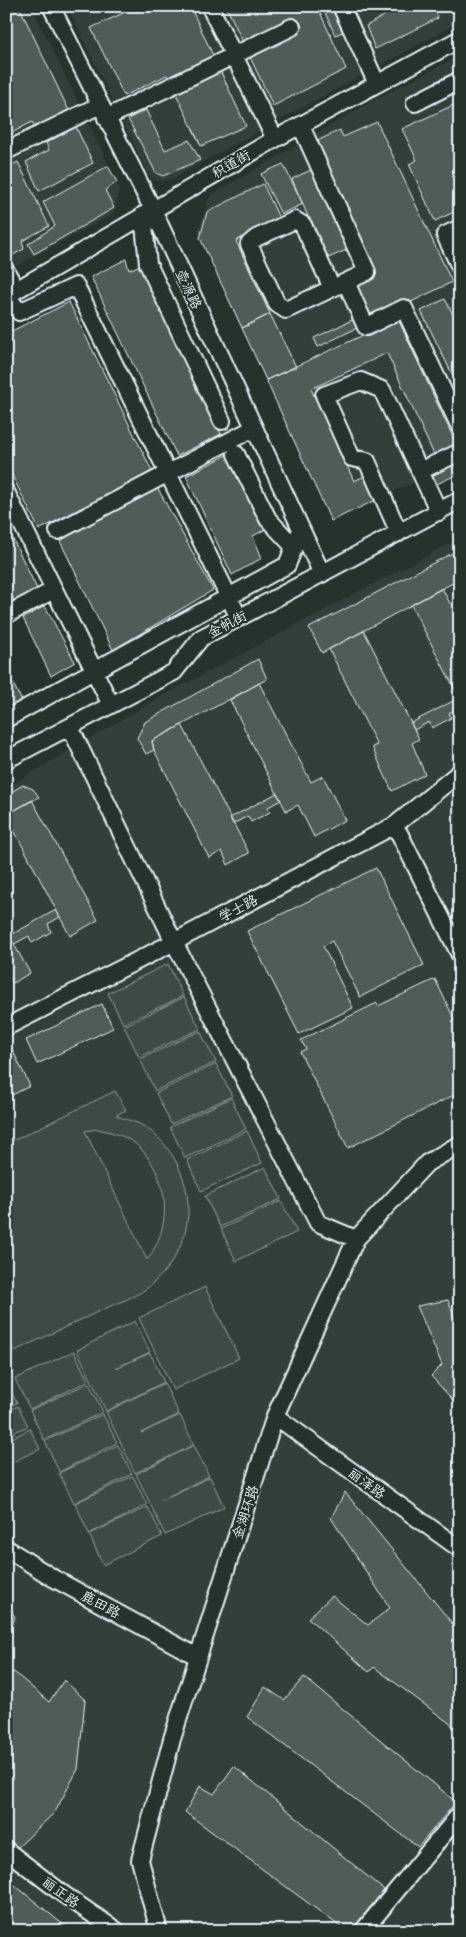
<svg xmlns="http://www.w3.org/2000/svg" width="466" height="1937" viewBox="0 0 466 1937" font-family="Mali,'LXGW WenKai TC',sans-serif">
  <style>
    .built { fill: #333f3a; fill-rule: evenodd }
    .green { fill: #3e4b47; stroke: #939ea0; fill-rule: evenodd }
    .building { fill: #505c59; stroke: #e8f1f8 }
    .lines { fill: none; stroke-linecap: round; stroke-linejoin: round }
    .minor-casing { stroke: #e8f1f8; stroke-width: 20 }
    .minor { stroke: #26332d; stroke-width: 16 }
    .labels { text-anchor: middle; stroke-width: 4; stroke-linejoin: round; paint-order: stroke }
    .street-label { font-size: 14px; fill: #e8f1f8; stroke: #26332d }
  </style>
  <rect width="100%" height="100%" fill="#26332d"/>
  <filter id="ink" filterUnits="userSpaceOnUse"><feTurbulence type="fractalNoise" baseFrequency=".02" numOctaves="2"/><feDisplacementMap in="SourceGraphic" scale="10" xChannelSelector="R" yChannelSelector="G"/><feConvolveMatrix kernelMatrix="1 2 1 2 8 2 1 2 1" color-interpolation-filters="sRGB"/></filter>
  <g filter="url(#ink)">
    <path class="built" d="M6,6H31L120,188L113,214L6,271Z
      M67,6H460V22L175,177L162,181L154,180L147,172Z
      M460,56V460L331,521L198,231L210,196L372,101ZM370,329L295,367L282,372Z
      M460,538V1931H6V788L155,700Z"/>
    <path class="green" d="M168,964L183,996L123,1024L108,993Z
      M184,997L200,1029L139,1057L124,1026Z
      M200,1031L216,1062L155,1091L140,1059Z
      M216,1064L232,1096L171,1124L156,1093Z
      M115,1091L126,1110L116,1115C123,1119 130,1120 137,1123C147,1127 157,1136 164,1144C202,1190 194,1252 147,1288C136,1297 119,1302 106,1308C73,1324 39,1339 6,1355V1144ZM98,1129C113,1132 132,1138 142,1150C170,1182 172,1227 147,1260L85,1131Z
      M231,1098L246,1129L185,1158L170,1127Z
      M247,1131L262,1163L201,1191L187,1160Z
      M265,1167L281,1199L220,1227L205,1196Z
      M281,1201L297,1232L236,1261L221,1229Z
      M205,1287L239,1358L173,1390L139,1318Z
      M135,1321L150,1352L116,1368L150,1353L164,1382L106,1411L77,1350Z
      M74,1351L88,1381L30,1409L15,1379Z
      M7,1383L17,1403L6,1408V1383Z
      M89,1383L103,1412L44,1440L30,1410Z
      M164,1383L179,1414L141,1433L180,1415L194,1445L135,1473L106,1412Z
      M18,1406L28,1426L6,1436V1412Z
      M103,1414L117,1443L59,1472L45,1441Z
      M30,1429L40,1449L6,1465V1441Z
      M118,1445L132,1474L74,1503L59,1473Z
      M194,1445L209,1476L161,1500L210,1477L224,1507L165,1535L136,1474Z
      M133,1476L147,1505L89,1534L75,1503Z
      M148,1507L162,1536L103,1565L89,1534Z"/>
    <path class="building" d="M6,6H19L69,111L36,129L32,122L6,136Z
      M138,6H190L246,126L201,146L167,75L124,96L91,28Z
      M226,6H317L346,69L273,106Z
      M322,6H331L343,32L335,35Z
      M433,6L438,18L375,49L366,26L401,6Z
      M460,102V209L435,221L409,164L417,160L402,129Z
      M146,110L165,150L189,140L200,160L163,176L156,173L128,119Z
      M377,122L452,282L366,324L351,287L376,274L313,143L340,130L343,137Z
      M76,127L93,163L39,191L26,162L49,150L46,143Z
      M18,162L49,226L22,241L24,249L13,255L6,241V168Z
      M283,164L303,204L281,214L261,174Z
      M108,166L117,182L105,190L114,208L34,254L28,244L55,226L43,202Z
      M315,168L351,248L326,259L292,179Z
      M263,184L279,218L236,241L270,314L242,328L200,238L207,212Z
      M126,259L129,270L140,265L221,434L177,456L91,277Z
      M445,299L460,328V390L421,311Z
      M69,302L152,471L39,530L6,463V334Z
      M270,314L296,367L266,380L242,328Z
      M356,318L361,326L318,347L314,338Z
      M398,319L458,448L436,459L387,353L311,389L354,481L365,476L376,500L331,521L266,380Z
      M229,454L266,529L253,536L262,558L232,575L186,476Z
      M460,461V473L437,484L432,474Z
      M156,485L213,590L113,650L60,541Z
      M6,525L38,591L16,604L6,586Z
      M460,549V579L322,653L309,628Z
      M442,588L460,623V699L411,605Z
      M45,606L75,662L51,676L23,618Z
      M364,631L419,739L412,743L425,774L392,791L372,747L377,745L329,649Z
      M258,659L267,679L152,741L154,750L146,754L137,738L145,722Z
      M6,670L23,703L6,711Z
      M259,683L311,782L323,776L345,820L314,837L298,805L286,811L230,700Z
      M459,698L460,707L449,713L451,718L432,728L429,722L414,730L411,723Z
      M182,725L249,853L228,865L222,851L209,858L154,750L152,741Z
      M23,785L33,789L39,797L6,815V795Z
      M277,793L281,800L268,807L270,812L251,822L248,816L233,824L230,818Z
      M32,800L98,920L70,936L6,815Z
      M376,868L424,965L360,997L332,941L323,946L353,1008L299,1034L247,931Z
      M56,910L60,917L48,924L51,932L32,943L29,936L14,944L9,936Z
      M6,930L30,973L13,983L6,973Z
      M435,979L460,1031V1092L348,1148L300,1052L306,1049L301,1040L377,1003L378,1006Z
      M102,1004L113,1028L37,1064L26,1040Z
      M11,1047L30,1086L6,1098V1049Z
      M448,1300L460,1333V1408L431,1376L442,1365L417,1306Z
      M345,1492L460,1633V1731L374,1667L369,1672L308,1618L332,1596L368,1625L390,1608L331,1518Z
      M6,1603L15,1617L9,1635H6Z
      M14,1672L49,1702L64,1680L85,1700L78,1769L55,1812L16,1849L6,1841V1675Z
      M304,1677L456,1802L418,1847L247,1717L265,1687L284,1700Z
      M234,1766L384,1890L351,1931H346L185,1812L200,1786L214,1794Z
      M6,1878L71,1931H6Z"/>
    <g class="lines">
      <g class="minor-casing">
        <path id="minor" d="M51,6L153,210L322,574
          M341,6L377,84
          M212,11L275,139
          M415,103L460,80
          M106,118L292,27
          M301,126L367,272L286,310L277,304L249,244L256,238L295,220L303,225L332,288
          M6,151L100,105
          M143,215L148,264L222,421
          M460,228L445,235L460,267
          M6,271L16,290
          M346,282L366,327L404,308L460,427
          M7,295L19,312L76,286L239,618
          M6,296L275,139L460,39
          M236,454L268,519L294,547
          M420,471L460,452
          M6,492L111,705
          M58,531L254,428
          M399,533L367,461L352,458L324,395L361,381L382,390L439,512
          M6,615L54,590
          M6,719L287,565L301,530
          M70,727L174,942L318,1223L356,1239
          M6,760L174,672L201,638L454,503L460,502
          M395,825L460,955
          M6,1027L174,942L395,825L460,772
          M275,1416L460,1549
          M6,1548L53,1578L198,1657
          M6,1850L63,1894L117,1931
          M159,1931L140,1860L172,1739L275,1416L356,1239L427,1163L460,1144
          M363,1931L460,1814"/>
      </g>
      <use href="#minor" class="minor"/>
    </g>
  </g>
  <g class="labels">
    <g class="street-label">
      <text transform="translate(231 164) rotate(-30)" y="5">积道街</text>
      <text transform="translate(189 289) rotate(65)" y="5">壶源路</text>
      <text transform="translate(227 624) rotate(-28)" y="5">金帆街</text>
      <text transform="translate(238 908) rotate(-28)" y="5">学士路</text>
      <text transform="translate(367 1483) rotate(36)" y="5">丽泽路</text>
      <text transform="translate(245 1512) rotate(-72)" y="5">金湖环路</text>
      <text transform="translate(101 1604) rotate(28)" y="5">鹿田路</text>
      <text transform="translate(61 1892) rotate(36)" y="5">丽正路</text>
    </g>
  </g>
  <rect width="466" height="1937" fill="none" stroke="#26332d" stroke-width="25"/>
  <rect x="12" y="12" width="441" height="1912" fill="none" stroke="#e8f1f8" stroke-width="2" filter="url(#ink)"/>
</svg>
